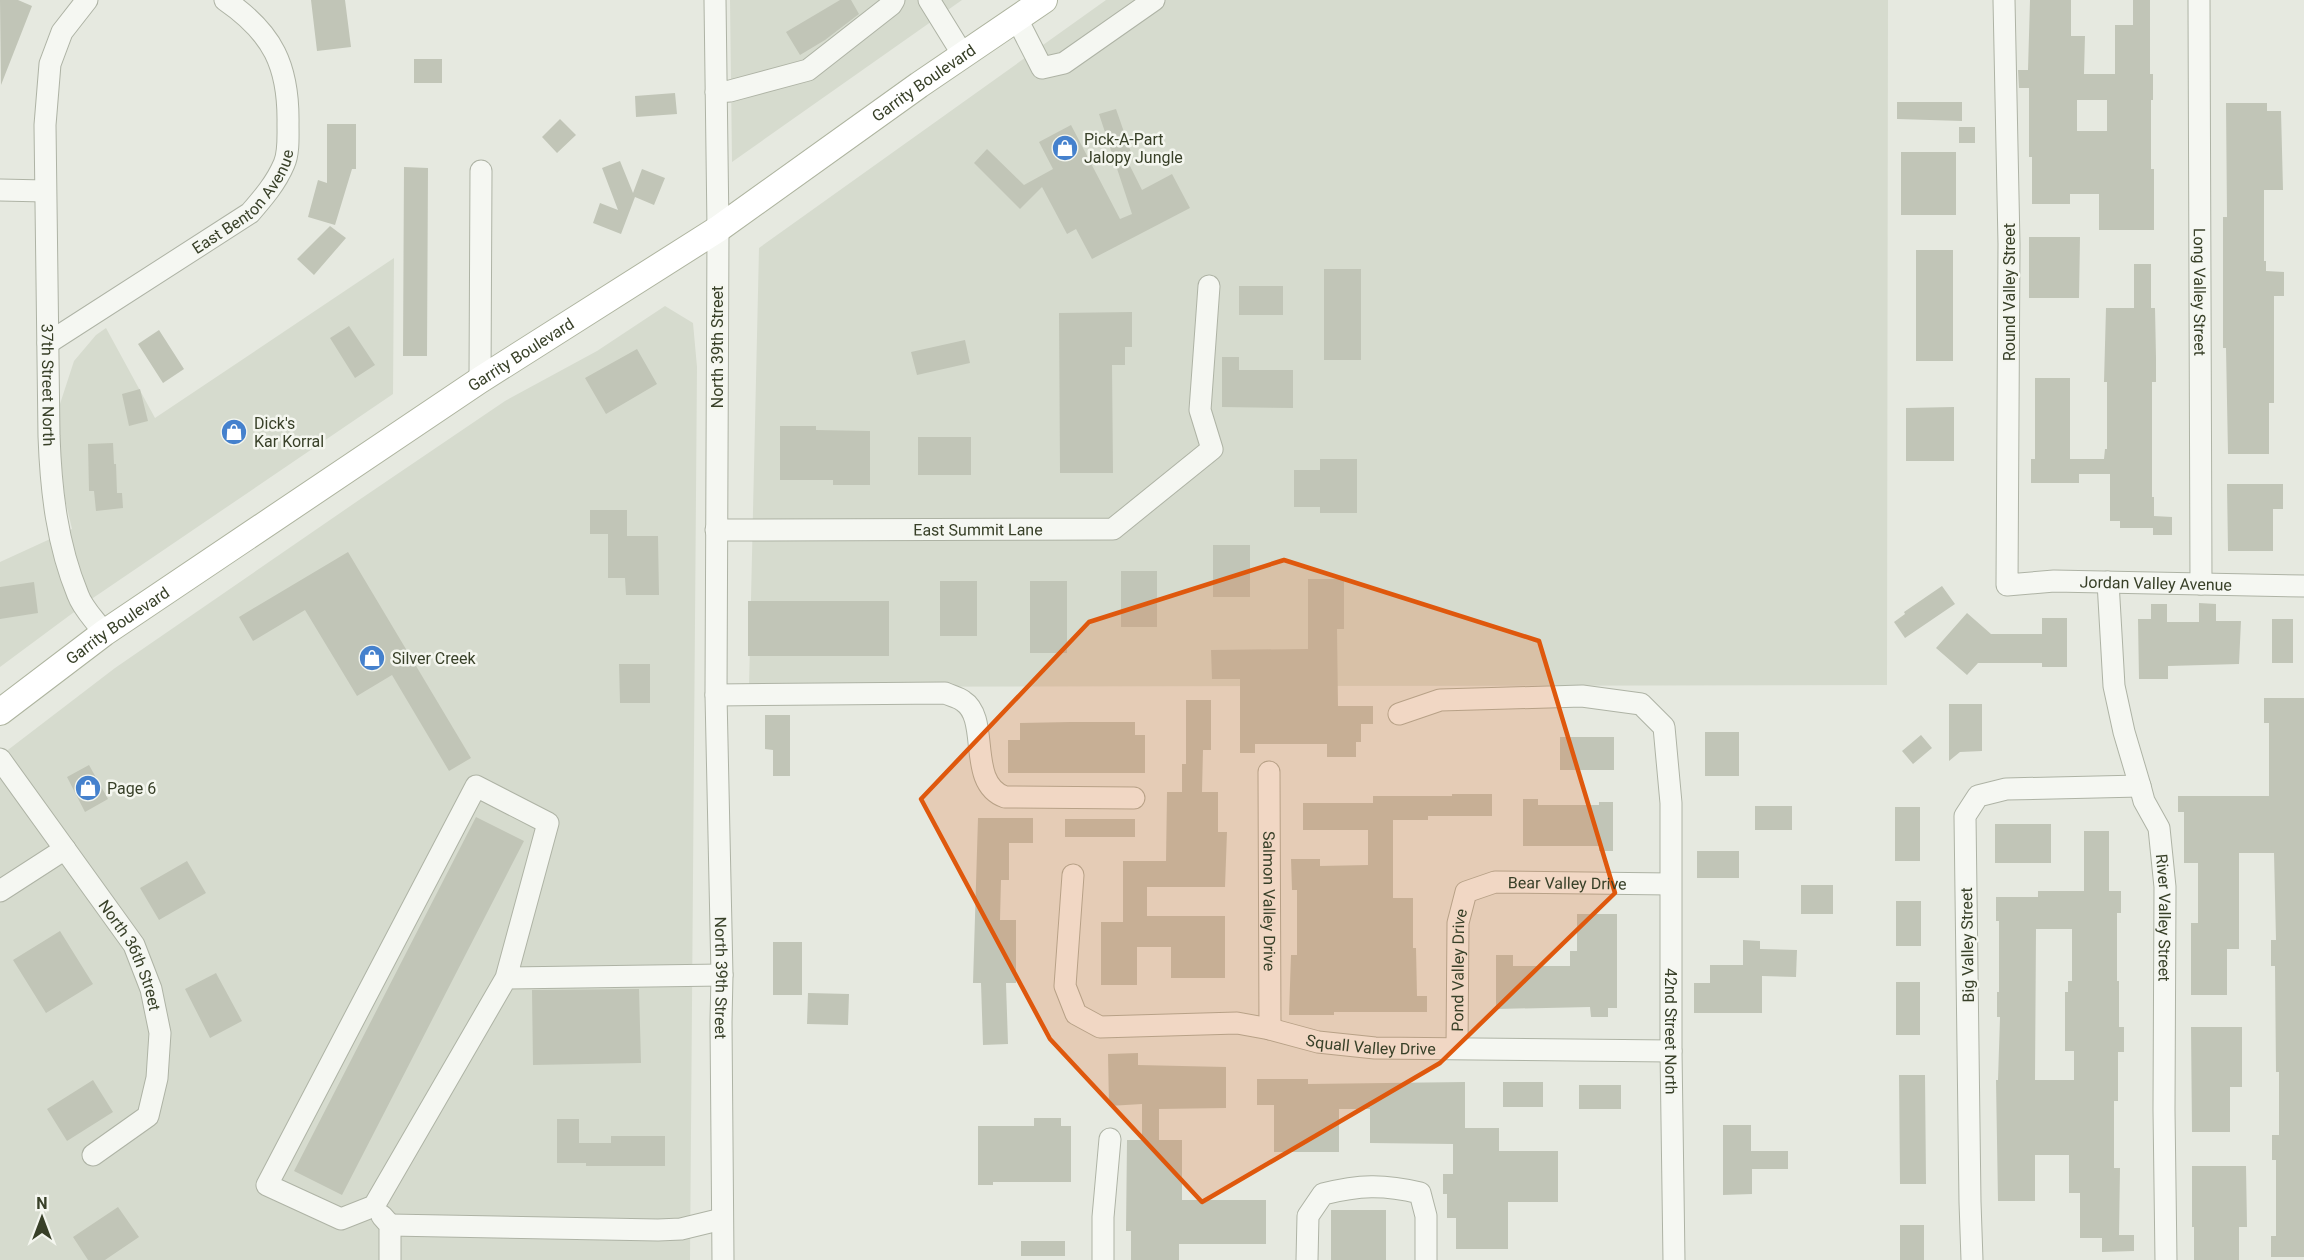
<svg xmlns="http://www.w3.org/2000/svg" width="2304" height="1260" viewBox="0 0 2304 1260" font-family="Roboto,sans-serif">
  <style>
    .built { fill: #d6dbce }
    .building { fill: #c1c5b7; fill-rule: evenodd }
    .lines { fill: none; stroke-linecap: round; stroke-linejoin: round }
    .minor-casing { stroke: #aeb3a5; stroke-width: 23 }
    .major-casing { stroke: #aeb49f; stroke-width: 28 }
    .minor { stroke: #f5f7f2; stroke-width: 21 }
    .major { stroke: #fff; stroke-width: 26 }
    .marked { fill: #df580d; fill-opacity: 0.2; stroke: #df580d; stroke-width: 4.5; stroke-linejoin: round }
    .labels { text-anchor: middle; stroke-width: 5; stroke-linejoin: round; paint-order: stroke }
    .street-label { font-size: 16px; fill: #384028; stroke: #f4f6ef }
    .poi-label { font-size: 16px; fill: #384028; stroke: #f4f6ef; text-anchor: start }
  </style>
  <rect width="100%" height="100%" fill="#e6e9e0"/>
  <path class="built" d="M730,0H962L732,162Z
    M1106,0H1888L1887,685L749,687L759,248Z
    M394,258L393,394L93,598L0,667V562L72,529L65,499L60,449L59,407L74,361L96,335L106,328L155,418Z
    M665,306L693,323L697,367L690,1260H0V756L115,668L359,500L505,401L597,351Z"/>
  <path class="building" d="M0,0H18L32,6L1,85Z
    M311,0H345L351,47L317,51Z
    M840,0H851L859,14L825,40L800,55L786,32Z
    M2030,0H2071V36H2085L2084,74H2115V25H2133V0H2150V74H2153V100H2151V169H2154V230H2099V194H2070V204H2032V157H2029V88H2019L2018,70H2028ZM2077,100H2107V131H2077Z
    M414,59H442V83H414Z
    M675,93L677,114L636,117L635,96Z
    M1897,102H1962V121L1897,119Z
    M2226,103H2267V111H2281L2283,190H2264V261H2266V271L2284,272V296H2274V403H2269V454H2228L2226,348H2223V217H2227Z
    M1116,109L1132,155L1126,158L1142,190L1172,174L1190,208L1092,259L1076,229L1067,234L1042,187L1020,209L974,163L987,149L1024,185L1053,169L1039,142L1071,125L1120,219L1132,214L1099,114Z
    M560,119L576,135L557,153L542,137Z
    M327,124H356V169H352L335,225L308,217L318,180L327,183Z
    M1959,127H1975V143H1959Z
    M1901,152H1956V215H1901Z
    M620,161L633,193L642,169L665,178L654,205L635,197L621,234L593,223L600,203L618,210L602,168Z
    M404,167L428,168L427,356H403Z
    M330,226L346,238L314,275L297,259Z
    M2029,237H2080L2079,298H2029Z
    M1916,250H1953V361H1916Z
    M2134,264H2151V308H2155L2156,358V382H2152V497H2154V516L2172,517V535H2153V528H2120V521H2110V474H2079V483H2031V459H2035V378H2070V459H2104L2105,449H2107V382H2104L2106,308H2134Z
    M1324,269H1361V360H1324Z
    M1239,286H1283V315H1239Z
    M1132,312V347H1125V365H1112L1113,473H1060L1059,313Z
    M349,326L375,365L355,378L330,338Z
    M159,330L184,369L163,383L138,344Z
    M965,340L970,363L917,375L911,352Z
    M637,349L657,384L606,414L585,378Z
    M1222,357H1239V370H1293V408L1222,407Z
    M140,389L148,421L129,426L122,394Z
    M1954,407V461H1906V408Z
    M780,426H816V430L870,431V485H833V480H780Z
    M918,437H971V475H918Z
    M113,443L114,464H116L117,493H122L123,508L96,511L94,491H89L88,444Z
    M1320,459H1357V513H1320V507H1294V470H1320Z
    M2227,484H2283V509H2273V551H2228Z
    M590,510H627V536H658L659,595H626L625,578H608V534H590Z
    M1213,545H1250V597H1213Z
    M348,552L471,758L449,771L392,675L357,696L305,610L253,641L239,617Z
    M1121,571H1157V627H1121Z
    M1308,579H1344V629H1337L1338,706H1373V724H1361V742H1356V757H1327V744H1255V753H1240V679H1212L1211,650L1308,649Z
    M940,581H977V636H940Z
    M1030,581H1067V653H1030Z
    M34,582L38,613L0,619V587Z
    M1942,586L1955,604L1905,638L1894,622L1905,614L1904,612Z
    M748,601H889V656H748Z
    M2199,603L2216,604V621H2241L2239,664L2168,666V679H2139L2138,619H2151V604H2167V622H2199Z
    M1967,613L1991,634H2042V618H2067V667H2042V663H1978L1967,675L1936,648Z
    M2272,619H2293V663H2272Z
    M619,664H650V703H620Z
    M2264,698H2304V1257H2271V1236H2276V1160H2272V1135H2279V1072H2276L2275,966H2271V940H2276L2274,853H2239V949H2227V995H2191V923H2198V863H2184V812H2178V796H2269V723H2264Z
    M1186,700H1211V750H1203L1202,792H1218V832H1227L1225,887H1147V916H1225V978H1171V947H1137V985H1101V922H1123V861H1166L1167,792H1182V764H1186Z
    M1949,704H1982V751L1960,752L1949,761Z
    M765,715H790V776H773V750L765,749Z
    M1070,722H1135V735H1145V773H1008V740H1020V723Z
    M1705,732H1739V776H1705Z
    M1921,735L1932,748L1913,764L1902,751Z
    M1560,737H1614V770H1560Z
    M89,765L108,799L85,812L67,777Z
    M1452,794H1492V816H1428V820H1393V898H1413V948H1416L1417,996H1427V1012H1334V1015H1289L1291,955H1297V890H1292L1291,859H1320V866L1368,865V830H1303V803H1373V796H1452Z
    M1523,799H1538V805H1599V802H1613V851H1599V846H1523Z
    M1755,806H1792V830H1755Z
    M1895,807H1920V861H1895Z
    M476,817L524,841L342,1195L294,1171Z
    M978,818H1033V843H1009V880H1001L1000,920H1016V983H1006L1008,1044L983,1045L981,983H973Z
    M1065,819H1135V837H1065Z
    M1995,824H2051V863H1995Z
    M2084,831H2109V891H2121V913H2117V981H2119V1027H2124V1052H2118V1101H2114V1168H2120L2119,1235H2134V1251L2102,1252V1238H2080V1193H2069V1155H2035V1201H1998L1996,1080H1998L2000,1017H1997V992H1999V921H1996V897H2038V891H2084ZM2036,929H2072V981H2068V992H2065V1051H2074V1080H2035Z
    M1697,851H1739V878H1697Z
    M187,861L206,893L159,920L140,888Z
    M1801,885H1833V914H1801Z
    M1896,901H1921V946H1896Z
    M1577,914H1617V1008H1608V1017H1591L1590,1007L1496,1009V955H1513V966H1570V951H1577Z
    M60,931L93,984L46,1013L13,960Z
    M1743,940L1760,941V949L1797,950L1796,977L1762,976V1013H1694V983H1710V965H1743Z
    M773,942H802V995H773Z
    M216,973L242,1021L210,1038L185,989Z
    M1896,982H1920V1035H1896Z
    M639,989L641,1063L533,1065L532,990Z
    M808,993L849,994L848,1025L807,1024Z
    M2191,1027H2242V1087H2230V1132H2192Z
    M1138,1053V1065L1226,1067V1108L1159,1109V1140H1182V1200H1266V1244H1179V1260H1131V1231H1126L1127,1140H1142V1104L1109,1106L1108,1054Z
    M1899,1075H1925L1926,1184H1900Z
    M1257,1079H1308V1084L1465,1082V1128H1499V1151H1558V1202H1508V1249H1456V1218H1447V1194H1443V1174H1453V1144L1370,1143V1109H1339V1152H1274V1105H1257Z
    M93,1080L113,1112L67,1141L47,1109Z
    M1503,1082H1543V1107H1503Z
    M1579,1085H1621V1109H1579Z
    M1034,1118H1061V1126H1071V1182H993V1185H978V1126H1034Z
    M557,1119H579V1143H611V1136H665V1166H586V1163H557Z
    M1723,1125H1751V1151H1788V1169H1752V1194L1723,1195Z
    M2192,1166H2246L2247,1227H2239V1260H2194V1227H2192Z
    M118,1207L139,1237L105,1260H88L73,1237Z
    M1331,1210H1386V1260H1331Z
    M1900,1225H1924V1260H1900Z
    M1021,1241H1065V1256H1021Z"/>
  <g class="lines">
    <g class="minor-casing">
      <g id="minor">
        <path id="s1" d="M87,0L62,32L50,64L45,125L49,436C51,491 57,544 78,595C83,609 96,621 104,633"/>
        <path id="s2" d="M715,0L718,229L716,695L722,975L721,1022L723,1260"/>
        <path d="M929,0L963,55"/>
        <path id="s3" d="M2004,0L2009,244L2007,585L2054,581L2304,586"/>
        <path id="s4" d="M2199,0L2201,584"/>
        <path d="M1017,19L1042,68L1064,63L1154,0"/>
        <path d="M716,92L730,91L808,70L891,5L894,0"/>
        <path d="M0,190L45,191"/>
        <path id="s5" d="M48,343L250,213C263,198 276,183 284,164C289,153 288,136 288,124C289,66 273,33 225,0"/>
        <path d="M480,380L481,171"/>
        <path id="s6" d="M716,530L1113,529L1212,449L1200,410L1209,286"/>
        <path id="s7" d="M2108,582L2114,686L2124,732L2140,786L2144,801L2159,828L2165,887L2164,1110L2166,1260"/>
        <path d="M716,695L945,693C951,696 958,697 963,701C991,719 966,783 1005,797L1134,798"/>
        <path id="s8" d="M1399,714L1440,700L1582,696L1641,704L1664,727L1671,803V1051L1674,1260"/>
        <path id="s9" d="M0,759L134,945L151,989L160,1033L157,1078L148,1116L93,1155"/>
        <path id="s10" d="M1269,772L1270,1029"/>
        <path id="s11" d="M1073,875L1065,986L1076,1014L1100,1027L1237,1023L1270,1029L1318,1042L1375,1048L1671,1051"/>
        <path d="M0,891L65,849"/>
        <path d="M506,978L548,823L476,786L267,1185L341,1219L374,1206L506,978L722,975"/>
        <path id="s12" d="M1457,1048L1458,923L1466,892L1495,882L1670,884"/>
        <path d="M382,1216L390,1225V1260"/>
        <path d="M390,1225L658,1230L681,1229L722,1219"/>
        <path d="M1103,1260V1217L1110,1139"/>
        <path d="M1307,1260L1308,1216L1323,1194C1359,1185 1383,1184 1420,1193L1426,1216V1260"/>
        <path d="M1972,1260L1970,1202L1965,816L1978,796L2006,789L2140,786"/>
      </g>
    </g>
    <g class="major-casing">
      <g id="major">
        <path id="s13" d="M0,712L104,633L480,380L718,229L919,85L1044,0"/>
      </g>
    </g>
    <use href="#minor" class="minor"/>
    <use href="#major" class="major"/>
  </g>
  <path class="marked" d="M1284,560L1539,641L1615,893L1440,1063L1202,1202L1050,1039L921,799L1089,622Z"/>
  <defs>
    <g id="shop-disc" transform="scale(1.35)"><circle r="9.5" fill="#4581cd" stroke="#f4f6ef"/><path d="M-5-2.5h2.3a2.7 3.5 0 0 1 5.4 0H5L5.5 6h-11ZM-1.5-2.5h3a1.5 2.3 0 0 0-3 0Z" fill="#fff"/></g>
  </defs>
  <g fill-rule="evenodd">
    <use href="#shop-disc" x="1065" y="148"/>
    <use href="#shop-disc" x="234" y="432"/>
    <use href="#shop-disc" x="372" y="658"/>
    <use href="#shop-disc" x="88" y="788"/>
  </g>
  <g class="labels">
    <g class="street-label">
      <text dy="6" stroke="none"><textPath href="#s13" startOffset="1118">Garrity Boulevard</textPath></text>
      <text dy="6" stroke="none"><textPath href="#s5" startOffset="244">East Benton Avenue</textPath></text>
      <text transform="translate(2009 292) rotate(-90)" y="6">Round Valley Street</text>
      <text dy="6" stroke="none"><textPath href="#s4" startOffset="292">Long Valley Street</textPath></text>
      <text transform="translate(717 347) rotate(-90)" y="6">North 39th Street</text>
      <text dy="6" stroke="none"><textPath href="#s13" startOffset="632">Garrity Boulevard</textPath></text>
      <text dy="6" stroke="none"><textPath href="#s1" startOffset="396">37th Street North</textPath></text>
      <text dy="6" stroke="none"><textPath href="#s6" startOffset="262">East Summit Lane</textPath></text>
      <text dy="6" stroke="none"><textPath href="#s3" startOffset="734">Jordan Valley Avenue</textPath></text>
      <text dy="6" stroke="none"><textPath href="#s13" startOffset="146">Garrity Boulevard</textPath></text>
      <text dy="6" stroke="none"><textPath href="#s12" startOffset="260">Bear Valley Drive</textPath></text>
      <text dy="6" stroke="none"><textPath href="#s10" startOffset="129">Salmon Valley Drive</textPath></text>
      <text dy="6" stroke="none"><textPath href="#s7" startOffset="344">River Valley Street</textPath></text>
      <text transform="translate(1967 945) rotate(-91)" y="6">Big Valley Street</text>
      <text dy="6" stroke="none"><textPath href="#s9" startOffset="237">North 36th Street</textPath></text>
      <text dy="6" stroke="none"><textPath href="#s12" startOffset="78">Pond Valley Drive</textPath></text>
      <text dy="6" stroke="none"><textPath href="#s2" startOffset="978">North 39th Street</textPath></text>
      <text dy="6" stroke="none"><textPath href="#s8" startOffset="582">42nd Street North</textPath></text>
      <text dy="6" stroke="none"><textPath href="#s11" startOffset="442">Squall Valley Drive</textPath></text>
    </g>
    <g class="poi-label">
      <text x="1084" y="145">Pick-A-Part<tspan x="1084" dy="18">Jalopy Jungle</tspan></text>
      <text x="254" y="429">Dick's<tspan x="254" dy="18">Kar Korral</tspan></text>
      <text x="392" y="664">Silver Creek</text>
      <text x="107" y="794">Page 6</text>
    </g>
  </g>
  <g transform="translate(42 1218)" stroke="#f4f6ef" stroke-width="4.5" paint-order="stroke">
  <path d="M0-4.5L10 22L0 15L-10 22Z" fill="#384028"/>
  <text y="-9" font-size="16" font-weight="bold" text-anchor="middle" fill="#384028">N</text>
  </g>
</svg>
